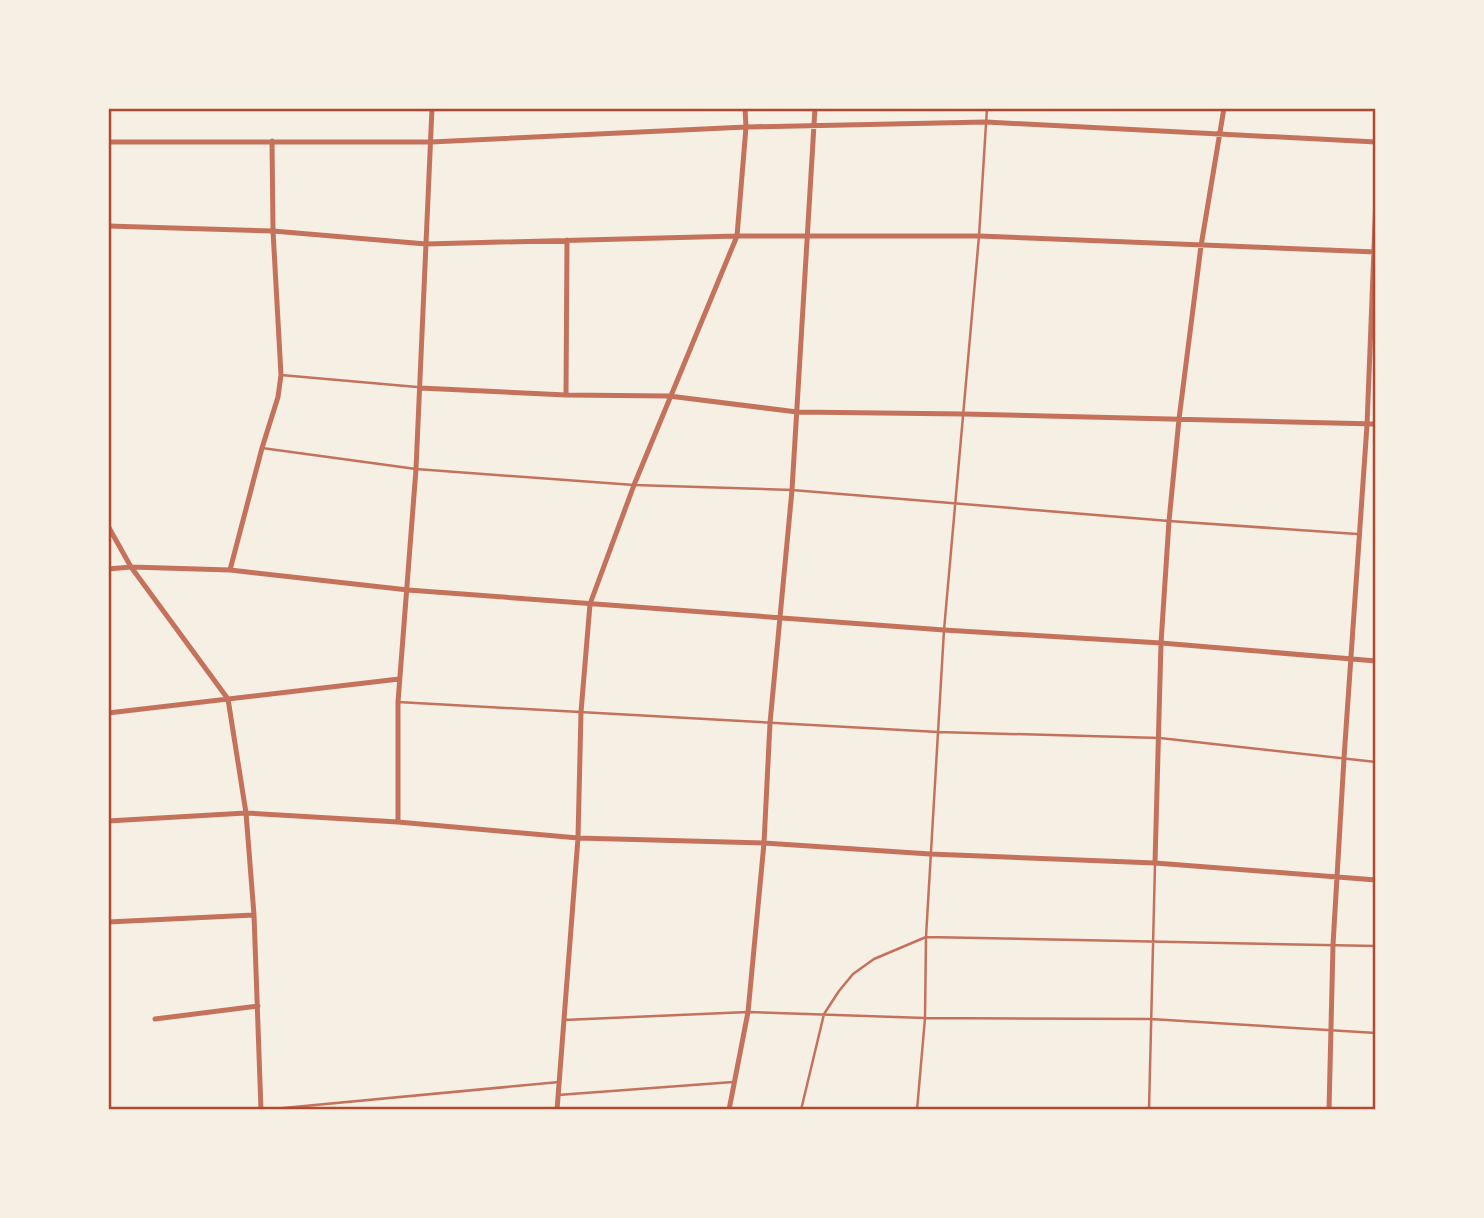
<svg xmlns="http://www.w3.org/2000/svg" width="1484" height="1218" viewBox="0 0 1484 1218" font-family="Rubik,sans-serif">
  <style>
    .lines { fill: none; stroke-linecap: round; stroke-linejoin: round }
    .service { stroke: #c5725c; stroke-width: 2.5 }
    .minor { stroke: #c5725c; stroke-width: 5 }
    .neatline { fill: none; stroke: #b5482f; stroke-width: 2.5 }
  </style>
  <rect width="100%" height="100%" fill="#f6efe4"/>
  <g class="lines">
    <path class="service" d="M281,375L417,387
      M262,448L416,469L634,485L792,490L1169,521L1357,534
      M398,702L938,732L1160,738L1376,762
      M564,1020L748,1012L925,1018L1151,1019L1376,1033
      M558,1095L733,1082
      M262,1110L559,1082
      M801,1110L824,1014L839,991L853,974L874,959L926,937L1376,946
      M917,1110L925,1018L926,937L944,630L979,236L987,108
      M1149,1110L1155,864"/>
    <path class="minor" d="M108,142H431L746,127L986,122L1376,142
      M108,226L273,231L426,244L737,236H979L1376,252
      M420,388L566,395L669,396L797,412L964,414L1376,424
      M566,395L567,240
      M108,526L131,567L228,699L246,813L254,915L261,1110
      M108,569L131,567L230,570L408,590L944,630L1161,643L1376,661
      M230,570L262,448L278,397L281,375L273,231L272,141
      M108,713L399,679
      M108,821L246,813L398,822L578,838L764,843L930,854L1155,863L1376,880
      M398,822V702L416,469L432,108
      M1155,863L1161,643L1169,521L1179,419L1201,246L1224,108
      M108,922L254,915
      M155,1019L258,1006
      M557,1110L578,838L581,712L590,604L634,485L737,236L746,127L745,108
      M729,1110L748,1012L764,843L770,723L792,490L815,108
      M1329,1110L1333,945L1344,758L1367,425L1376,198"/>
  </g>
  <rect width="1484" height="1218" fill="none" stroke="#f6efe4" stroke-width="220"/>
  <rect x="110" y="110" width="1264" height="998" class="neatline"/>
</svg>
